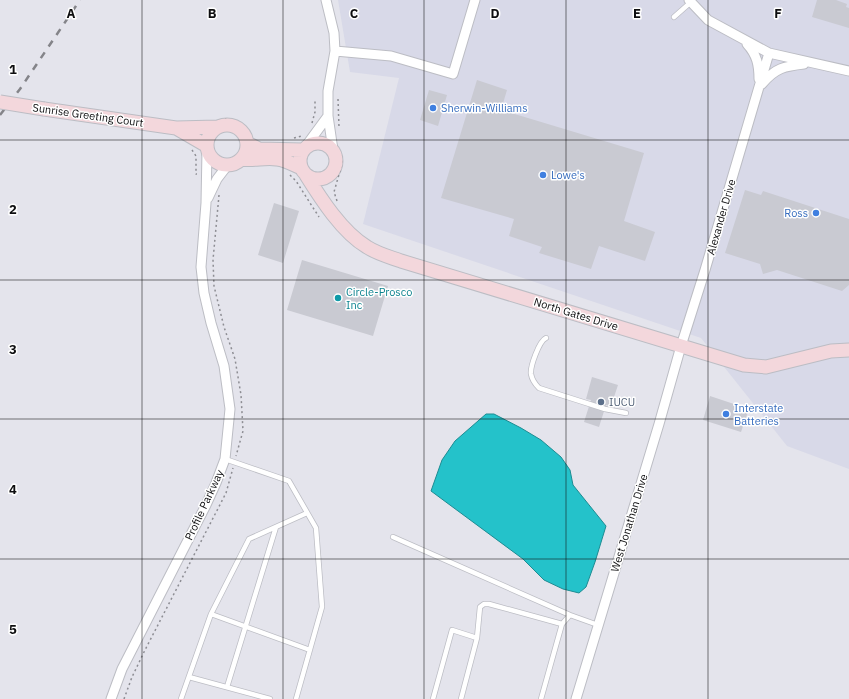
<svg xmlns="http://www.w3.org/2000/svg" width="849" height="699" viewBox="0 0 849 699" font-family="'IBM Plex Sans',sans-serif">
  <style>
    .built { fill: #d8d9e8 }
    .water { fill: #24c2ca; stroke: #1d8c92 }
    .building { fill: #c9cad2 }
    .lines { fill: none; stroke-linecap: round; stroke-linejoin: round }
    .lane-casing { stroke: #bcbdc4; stroke-width: 6 }
    .street-casing { stroke: #bcbdc4; stroke-width: 11 }
    .secondary-casing { stroke: #bcbdc4; stroke-width: 15 }
    .path { stroke: #8d8d93; stroke-width: 1.5; stroke-dasharray: 2 3; stroke-linecap: butt }
    .lane { stroke: #fff; stroke-width: 4.5 }
    .street { stroke: #fff; stroke-width: 9 }
    .secondary { stroke: #f3d7dc; stroke-width: 13 }
    .rail { stroke: #848489; stroke-width: 2.5; stroke-dasharray: 7 7; stroke-linecap: butt }
    .secondary-bridge-casing { stroke: #bcbdc4; stroke-width: 15; stroke-linecap: butt }
    .secondary-bridge { stroke: #f3d7dc; stroke-width: 13 }
    .grid { fill: none; stroke: #0e0e10; stroke-width: 1; stroke-opacity: 0.55 }
    .shop-dot { fill: #3f7fe0; stroke: #fff; stroke-width: 1.5 }
    .culture-dot { fill: #0f9aa8; stroke: #fff; stroke-width: 1.5 }
    .service-dot { fill: #5c6f8a; stroke: #fff; stroke-width: 1.5 }
    .labels { text-anchor: middle; stroke-width: 3; stroke-linejoin: round; paint-order: stroke }
    .shop-label { font-size: 11px; fill: #366cbe; stroke: #fff; text-anchor: start }
    .street-label { font-size: 11px; fill: #0e0e10; stroke: #fff }
    .culture-label { font-size: 11px; fill: #0d838f; stroke: #fff; text-anchor: start }
    .service-label { font-size: 11px; fill: #4e5e75; stroke: #fff; text-anchor: start }
    .grid-label { font-size: 13px; text-anchor: middle; font-weight: bold; fill: #0e0e10; stroke: #fff; stroke-width: 3; stroke-linejoin: round; paint-order: stroke }
  </style>
  <rect width="100%" height="100%" fill="#e4e4ec"/>
  <path class="built" d="M338,0H849V469L787,446L701,338L363,224L399,78L350,72Z"/>
  <path class="water" d="M486,414H494L521,428L541,440L561,457L570,470L573,485L606,526L595,562L586,587L579,593L563,589L544,580L523,559L431,491L442,460L455,441Z"/>
  <path class="building" d="M817,0H836L847,4L846,7L849,8V28L812,17Z
    M477,80L507,90L501,110L644,153L624,221L655,232L645,261L599,246L591,269L539,253L542,247L509,236L514,219L441,198Z
    M429,90L447,95L438,126L420,120Z
    M745,190L761,195L763,191L849,219V285L842,291L777,270L763,274L760,264L725,253Z
    M274,203L299,211L283,263L258,255Z
    M302,260L388,286L373,336L287,310Z
    M592,377L618,385L611,406L606,405L599,427L584,422L591,400L586,399Z
    M710,396L749,409L741,432L703,420Z"/>
  <g class="lines">
    <g class="lane-casing">
      <path id="lane" d="M674,17L691,2
        M546,338C539,341 530,367 531,374C532,380 535,384 539,388L605,409L626,413
        M225,459L289,481L316,528L322,607L296,699
        M393,537L570,615
        M211,614L310,650
        M562,624L570,615L598,625
        M189,677L270,699
        M227,687L276,527
        M181,699L211,614L249,539L307,513
        M433,699L452,630L477,638L480,607L484,604H489L562,624L541,699
        M461,699L477,638"/>
    </g>
    <g class="street-casing">
      <path id="street" d="M326,0L334,33L335,51L328,91V116L333,150
        M689,0L708,20L769,53L849,71
        M747,44C757,55 759,65 759,79
        M335,51L391,56L453,74L475,0
        M762,84C775,68 785,66 804,64
        M306,146L328,116
        M208,198L217,179L227,166
        M111,699L122,669L206,505L216,483L225,459L230,409L224,366L211,323L204,293L201,267L206,203L207,150
        M576,699L659,424L681,346L705,270L769,53"/>
    </g>
    <g class="secondary-casing">
      <path id="secondary" d="M44,109L176,128L217,127
        M207 145a20 20 0 1 1 40 0a20 20 0 1 1-40 0Z
        M176,128L207,146
        M300 161a18 18 0 1 1 36 0a18 18 0 1 1-36 0Z
        M247,143L259,149L303,150
        M241,159C254,161 265,157 277,159C286,160 294,165 301,168
        M306,175C321,199 342,232 367,247C378,254 390,257 401,261L744,365L766,367L831,351L849,350"/>
    </g>
    <path class="path" d="M338,99L339,127
      M225,119L242,126L249,133
      M312,123L315,112V101
      M294,138L302,136
      M192,150L196,156V174H197
      M290,175L296,181L319,217
      M219,195L213,260L214,286L224,327L235,359L241,395L243,431L236,456
      M337,201L334,192L342,164L341,153
      M124,699L132,677L145,650L226,493L233,468"/>
    <use href="#lane" class="lane"/>
    <use href="#street" class="street"/>
    <use href="#secondary" class="secondary"/>
    <path class="rail" d="M0,115L20,89L80,0"/>
    <g class="secondary-bridge-casing">
      <path id="secondary-bridge" d="M0,102L44,109"/>
    </g>
    <use href="#secondary-bridge" class="secondary-bridge"/>
  </g>
  <path class="grid" d="M142,0V699M283,0V699M424,0V699M566,0V699M708,0V699M0,140H849M0,280H849M0,419H849M0,559H849"/>
  <g class="shop-dot">
    <circle cx="433" cy="108" r="4"/>
    <circle cx="543" cy="175" r="4"/>
    <circle cx="816" cy="213" r="4"/>
    <circle cx="726" cy="414" r="4"/>
  </g>
  <circle class="culture-dot" cx="338" cy="298" r="4"/>
  <circle class="service-dot" cx="601" cy="402" r="4"/>
  <g class="labels">
    <g class="shop-label">
      <text x="441" y="112">Sherwin-Williams</text>
      <text x="551" y="179">Lowe's</text>
      <text x="808" y="217" text-anchor="end">Ross</text>
      <text x="734" y="412">Interstate<tspan x="734" dy="13">Batteries</tspan></text>
    </g>
    <g class="street-label">
      <text transform="translate(88 115) rotate(8)" y="4">Sunrise Greeting Court</text>
      <text transform="translate(721 217) rotate(-74)" y="4">Alexander Drive</text>
      <text transform="translate(576 314) rotate(17)" y="4">North Gates Drive</text>
      <text transform="translate(204 505) rotate(-65)" y="4">Profile Parkway</text>
      <text transform="translate(629 523) rotate(-73)" y="4">West Jonathan Drive</text>
    </g>
    <g class="culture-label">
      <text x="346" y="296">Circle-Prosco<tspan x="346" dy="13">Inc</tspan></text>
    </g>
    <g class="service-label">
      <text x="609" y="406">IUCU</text>
    </g>
  </g>
  <g class="grid-label">
    <text x="71" y="18">A</text>
    <text x="212" y="18">B</text>
    <text x="354" y="18">C</text>
    <text x="495" y="18">D</text>
    <text x="637" y="18">E</text>
    <text x="778" y="18">F</text>
    <text x="13" y="74">1</text>
    <text x="13" y="214">2</text>
    <text x="13" y="354">3</text>
    <text x="13" y="494">4</text>
    <text x="13" y="634">5</text>
  </g>
</svg>
